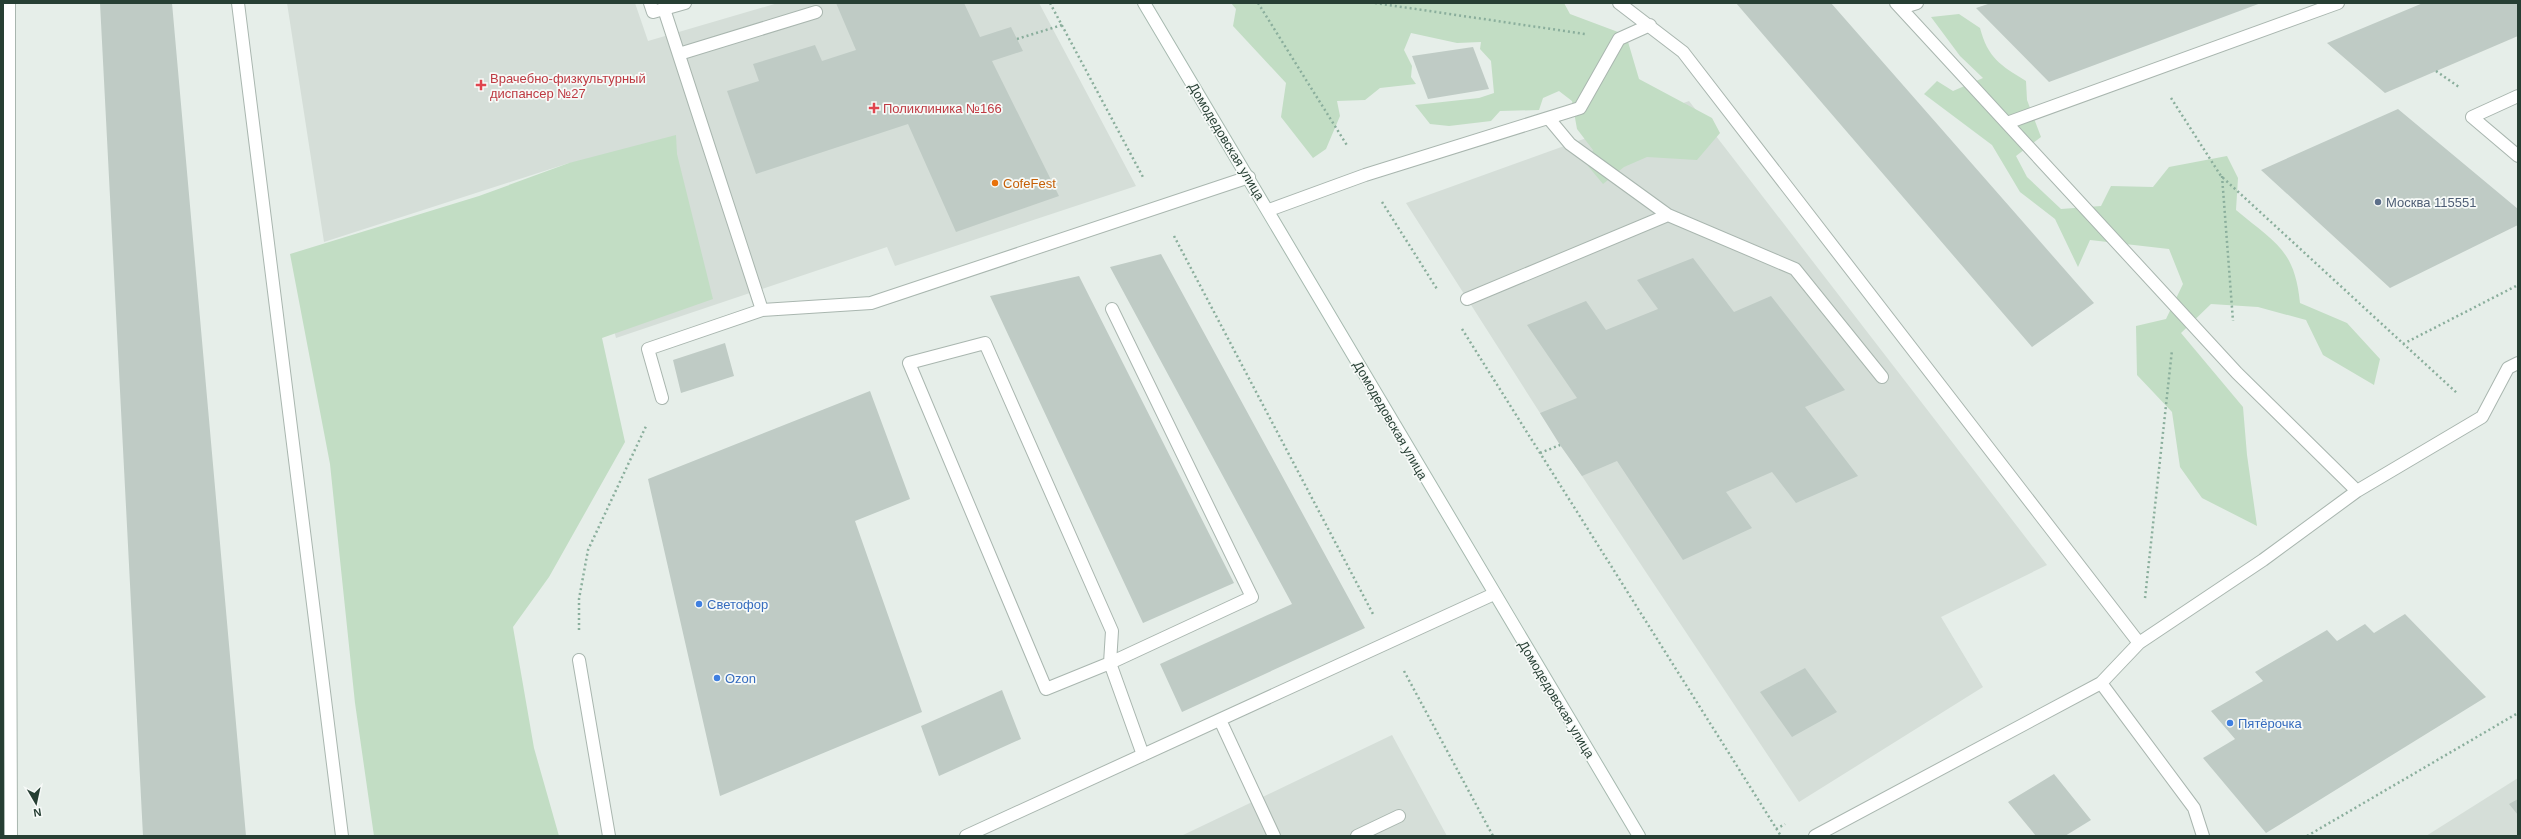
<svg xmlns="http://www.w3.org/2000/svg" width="2521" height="839" viewBox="0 0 2521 839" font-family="Arial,sans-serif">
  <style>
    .built { fill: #d5ded8 }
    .green { fill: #c2ddc4 }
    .building { fill: #bfcbc5 }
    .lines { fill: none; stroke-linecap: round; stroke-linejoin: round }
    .lane-casing { stroke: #a9b6af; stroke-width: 14 }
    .secondary-casing { stroke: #a6b9af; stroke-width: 14 }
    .path { stroke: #8aae9c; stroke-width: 2.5; stroke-dasharray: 2 3; stroke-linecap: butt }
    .lane { stroke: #fff; stroke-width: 12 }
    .secondary { stroke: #fff; stroke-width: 12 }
    .health-dot { fill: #e0444e; stroke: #f7faf8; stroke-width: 1.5 }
    .food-dot { fill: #e8710a; stroke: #f7faf8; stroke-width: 1.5 }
    .service-dot { fill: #5c6f8a; stroke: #f7faf8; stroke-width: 1.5 }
    .shop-dot { fill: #3f7fe0; stroke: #f7faf8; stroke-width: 1.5 }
    .labels { text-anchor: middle; stroke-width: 3.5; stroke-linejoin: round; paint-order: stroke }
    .health-label { font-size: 13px; fill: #be3a42; stroke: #f7faf8; text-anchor: start }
    .street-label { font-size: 13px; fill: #273f34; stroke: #f7faf8 }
    .food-label { font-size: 13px; fill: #c56008; stroke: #f7faf8; text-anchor: start }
    .service-label { font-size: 13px; fill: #4e5e75; stroke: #f7faf8; text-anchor: start }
    .shop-label { font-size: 13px; fill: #366cbe; stroke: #f7faf8; text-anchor: start }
  </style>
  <rect width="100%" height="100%" fill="#e6eee9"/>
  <path class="built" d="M287,3H635L648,41L778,3H1039L1136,186L895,266L887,247L616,338L569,163L324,242Z
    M1689,101L2047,565L1941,617L1983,687L1799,802L1540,413L1406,203Z
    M1392,735L1447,836H1181Z
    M2518,778V836H2426Z"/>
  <path class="green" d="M1231,3H1564L1570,14L1626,35L1639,79L1712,118L1720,133L1697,160L1647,157L1624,167L1603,184L1588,166L1593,150L1577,129L1572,101L1559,91L1543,98L1539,110L1500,111L1491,121L1449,126L1430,124L1415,105L1479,98L1494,93L1491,61L1480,49L1481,42L1457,43L1411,33L1404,50L1412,66L1411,77L1416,84L1380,88L1365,100L1337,101L1340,116L1326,149L1313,158L1281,117L1286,83L1233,26L1236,9Z
    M1959,14L1980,28C1988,58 2000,65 2026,81L2027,100L2041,137L2016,156L2027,177L2061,209L2101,206L2111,186L2153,187L2169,167L2227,156L2238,178L2236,210C2274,242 2295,249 2300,303L2347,323L2380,359L2374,385L2323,355L2306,320L2258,307L2211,304L2181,333L2243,407L2247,455L2257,526L2202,498L2180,467L2172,412L2137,375L2136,326L2166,319L2183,284L2169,249L2090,240L2078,267L2055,219L2020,192L1992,145L1924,94L1937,81L1953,91L1983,78L1960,56L1931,17Z
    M676,135L677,154L713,299L602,338L625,442L549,577L513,627L534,748L559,836H374L355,703L330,464L290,254L479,196L569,163Z"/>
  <path class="building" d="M100,3H172L246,836H143Z
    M836,3H964L980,37L1011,27L1023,51L992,61L1059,196L956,232L908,124L756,174L727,91L759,81L753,64L815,45L822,61L856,50Z
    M1736,3H1831L2094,303L2032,347Z
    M1991,3H2261L2049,82L1976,8Z
    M2423,3H2518V36L2385,93L2327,43Z
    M1473,47L1489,89L1428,99L1412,56Z
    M2398,109L2518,209V225L2390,288L2261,170Z
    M1161,254L1365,628L1182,712L1160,664L1292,604L1110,267Z
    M1693,258L1734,312L1771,296L1845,390L1805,407L1858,476L1796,503L1772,472L1726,492L1752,528L1683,560L1617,461L1582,476L1560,445L1540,413L1577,398L1527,325L1586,301L1606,330L1658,309L1637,280Z
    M1079,276L1234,583L1143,623L990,296Z
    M725,343L734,376L681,393L673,360Z
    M870,391L910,499L855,521L922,712L720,796L648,479Z
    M2405,614L2486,697L2266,833L2203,758L2235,739L2211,711L2263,681L2255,672L2327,630L2337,641L2365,624L2374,633Z
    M1805,668L1837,712L1792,737L1760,692Z
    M1002,690L1021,739L939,776L921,726Z
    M2054,774L2091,820L2065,836H2036L2008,802Z
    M2518,799V815L2509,804Z"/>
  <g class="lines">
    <g class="lane-casing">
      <path id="lane" d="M238,3L342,836
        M650,3L653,12L685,3
        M1619,3L1683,52L2139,643
        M1896,3L2237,373L2357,491
        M1901,8L1917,3
        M664,9L762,310L871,303L1249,177
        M679,54L816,12
        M2518,96L2472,117L2518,156
        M1550,120L1570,144L1668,215L1795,269L1882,377
        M2007,123L2338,3
        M1269,210L1365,175L1580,108L1619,39L1650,25
        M9,279L11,836
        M3,281L9,279V3
        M1467,299L1668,215
        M1112,309L1252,597L1110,663L1143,755
        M985,343L1112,631L1110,663L1046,689L909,363Z
        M662,398L648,349L762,310
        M579,660L609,836
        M2101,683L2194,808L2203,836
        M1220,720L1274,836
        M966,836L1494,594
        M1357,836L1399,816
        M1815,836L2101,683L2139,643L2263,560L2357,491L2482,417L2508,368L2518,363"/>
    </g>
    <g class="secondary-casing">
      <path id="secondary" d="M1144,3L1639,836"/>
    </g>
    <path class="path" d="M1050,3L1144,179
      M1258,3L1348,147
      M1375,3L1585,34
      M1017,39L1062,25
      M2436,71L2459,87
      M2171,98L2221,176L2458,394
      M2222,176L2233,321
      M1382,202L1437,289
      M1174,236L1373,614
      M1462,329L1781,836
      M2403,344L2518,285
      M1540,453L1560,445
      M2145,598L2172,350
      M579,630V599L588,550L647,424
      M1404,671L1493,836
      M1776,829L1785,824
      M2307,836L2518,713"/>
    <use href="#lane" class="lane"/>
    <use href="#secondary" class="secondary"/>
  </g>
  <g class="health-dot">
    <path d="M479 79h4v4h4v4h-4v4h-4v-4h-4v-4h4z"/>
    <path d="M872 102h4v4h4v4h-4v4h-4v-4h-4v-4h4z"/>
  </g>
  <circle class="food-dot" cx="995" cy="183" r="4"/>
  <circle class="service-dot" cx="2378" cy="202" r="4"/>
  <g class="shop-dot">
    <circle cx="699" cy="604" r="4"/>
    <circle cx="717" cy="678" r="4"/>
    <circle cx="2230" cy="723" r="4"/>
  </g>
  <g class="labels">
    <g class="health-label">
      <text x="490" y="83">Врачебно-физкультурный<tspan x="490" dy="15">диспансер №27</tspan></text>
      <text x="883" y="113">Поликлиника №166</text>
    </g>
    <g class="street-label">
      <text transform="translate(1227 141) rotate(59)" y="5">Домодедовская улица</text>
      <text transform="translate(1391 420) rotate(60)" y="5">Домодедовская улица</text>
      <text transform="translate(1557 699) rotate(59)" y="5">Домодедовская улица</text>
    </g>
    <g class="food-label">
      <text x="1003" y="188">CofeFest</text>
    </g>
    <g class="service-label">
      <text x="2386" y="207">Москва 115551</text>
    </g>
    <g class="shop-label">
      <text x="707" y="609">Светофор</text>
      <text x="725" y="683">Ozon</text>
      <text x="2238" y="728">Пятёрочка</text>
    </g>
  </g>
  <rect width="2521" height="839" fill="none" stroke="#273f34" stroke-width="8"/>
  <g transform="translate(36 803) rotate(171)" stroke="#f7faf8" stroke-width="3" paint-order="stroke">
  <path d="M0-3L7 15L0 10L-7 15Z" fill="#273f34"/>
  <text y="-6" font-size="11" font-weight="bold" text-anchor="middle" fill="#273f34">N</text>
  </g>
</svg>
